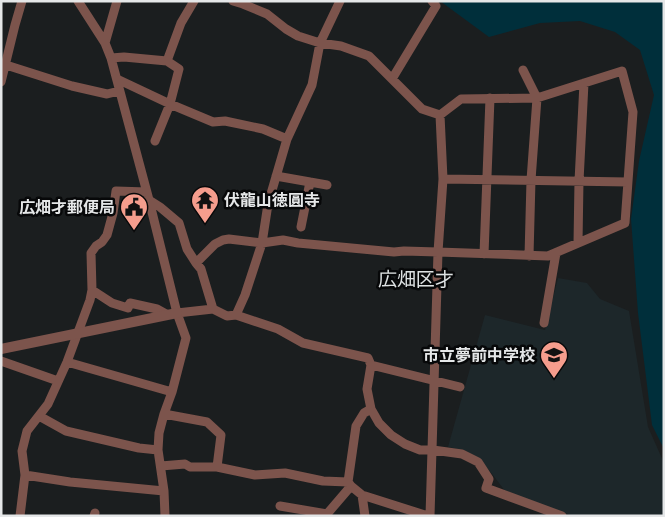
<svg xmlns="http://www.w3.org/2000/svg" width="665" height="517" viewBox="0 0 665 517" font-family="'Archivo Narrow','Noto Sans JP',sans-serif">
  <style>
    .built { fill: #1d272a }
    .green { fill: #002f3b }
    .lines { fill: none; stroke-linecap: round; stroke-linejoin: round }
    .minor { stroke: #7c544c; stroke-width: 9 }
    .tertiary { stroke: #7c544c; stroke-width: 10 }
    .labels { text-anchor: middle; stroke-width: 5; stroke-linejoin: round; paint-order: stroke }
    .poi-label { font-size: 16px; font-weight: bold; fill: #e5e7e8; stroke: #070809; text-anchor: end }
    .quarter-label { font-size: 19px; fill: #dee2e3; stroke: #070809 }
  </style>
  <rect width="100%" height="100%" fill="#1b1e1f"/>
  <path class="built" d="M558,278L587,283L600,299L629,311L648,427L664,463V516H573L505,491L493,475L479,459L464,450L448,447L485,315L545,330Z"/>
  <path class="green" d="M440,1H664V449L652,425L638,313L631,219L639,161L654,95L640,50L615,32L580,21L540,23L489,37Z"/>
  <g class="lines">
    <path class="minor" d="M78,1L105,43L111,58L149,200L177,313L186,338L172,392L164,414L159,433L158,450L164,491L165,516
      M233,1L243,4L267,14L286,29L298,36L320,43L341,46L369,56L422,109L440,115
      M105,43L117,1
      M111,58L124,57L167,61L179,69L170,104L155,141
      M167,61L181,23L194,1
      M6,65L72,86L107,94L119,91
      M523,70L537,98L531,180L529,256
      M622,71L633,112L625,223L548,256L438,252L443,179L440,115L461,99L537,98Z
      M117,79L170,104L213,122L225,121L263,129L287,139
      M392,79L436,6L432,1
      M1,82L15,25L22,1
      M276,176L327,185
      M443,179L628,182
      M149,200L160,207L179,223L187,249L196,263L201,269L213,309
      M301,227L310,182
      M578,243L579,181L584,83
      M484,254L490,98
      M196,263L215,244L223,240L229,239L262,243L283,240L298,243L394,252L404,251L438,252L430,516
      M92,290L112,303L128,308L130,303L157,309L166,314
      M177,313L213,309L227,316L236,315L278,329L303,343L368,358L371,365L367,389L371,409L379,423L391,435L405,444L420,450H433L462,454L478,462L489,479L486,488L562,516
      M236,315L245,295L262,243L268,204L287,139L312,85L320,43L340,1
      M544,323L556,253
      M1,361L58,381
      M67,362L172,392
      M371,365L460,387
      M164,414L207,422L221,435L217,467
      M39,416L66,431L139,448L158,450
      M161,466L185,464L190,467H217L255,475L285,473L323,481L348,482
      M25,475L70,482L164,491
      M362,495L428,516
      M280,506L327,514L351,486
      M20,516L25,475L22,451L27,431L48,404L67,362L90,300L92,290L91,253L96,246L102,242L107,235L113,213L116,191L147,192
      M94,516L95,513
      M365,516L362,495L351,486L348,482L356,426L364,413L371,409"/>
    <path class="tertiary" d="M1,349L177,313"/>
  </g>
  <defs>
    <g id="temple-pin" transform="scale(1.4375)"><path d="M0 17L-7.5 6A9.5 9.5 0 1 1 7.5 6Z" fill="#f59d8d" stroke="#070809"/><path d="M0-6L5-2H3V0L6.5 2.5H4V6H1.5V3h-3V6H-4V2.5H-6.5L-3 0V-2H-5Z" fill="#111"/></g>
    <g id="civic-pin" transform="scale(1.4375)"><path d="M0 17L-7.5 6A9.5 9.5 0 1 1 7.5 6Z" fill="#f59d8d" stroke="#070809"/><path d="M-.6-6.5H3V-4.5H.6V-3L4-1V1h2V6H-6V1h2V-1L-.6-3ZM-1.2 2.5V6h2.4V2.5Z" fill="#111"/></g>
    <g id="school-pin" transform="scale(1.4375)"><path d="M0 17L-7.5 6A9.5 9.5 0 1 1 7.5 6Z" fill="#f59d8d" stroke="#070809"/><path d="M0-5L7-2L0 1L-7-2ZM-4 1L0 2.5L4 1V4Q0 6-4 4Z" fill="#111"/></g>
  </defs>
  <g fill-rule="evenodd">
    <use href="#temple-pin" x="205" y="200"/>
    <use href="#civic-pin" x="134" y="207"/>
    <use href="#school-pin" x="554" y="355"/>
  </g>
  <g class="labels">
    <g class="poi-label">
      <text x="224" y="206" text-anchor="start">伏龍山徳圓寺</text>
      <text x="115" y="213">広畑才郵便局</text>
      <text x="535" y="361">市立夢前中学校</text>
    </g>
    <g class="quarter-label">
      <text x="416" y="286">広畑区才</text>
    </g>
  </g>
  <rect width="665" height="517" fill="none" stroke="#e5e7e8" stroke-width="5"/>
</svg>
